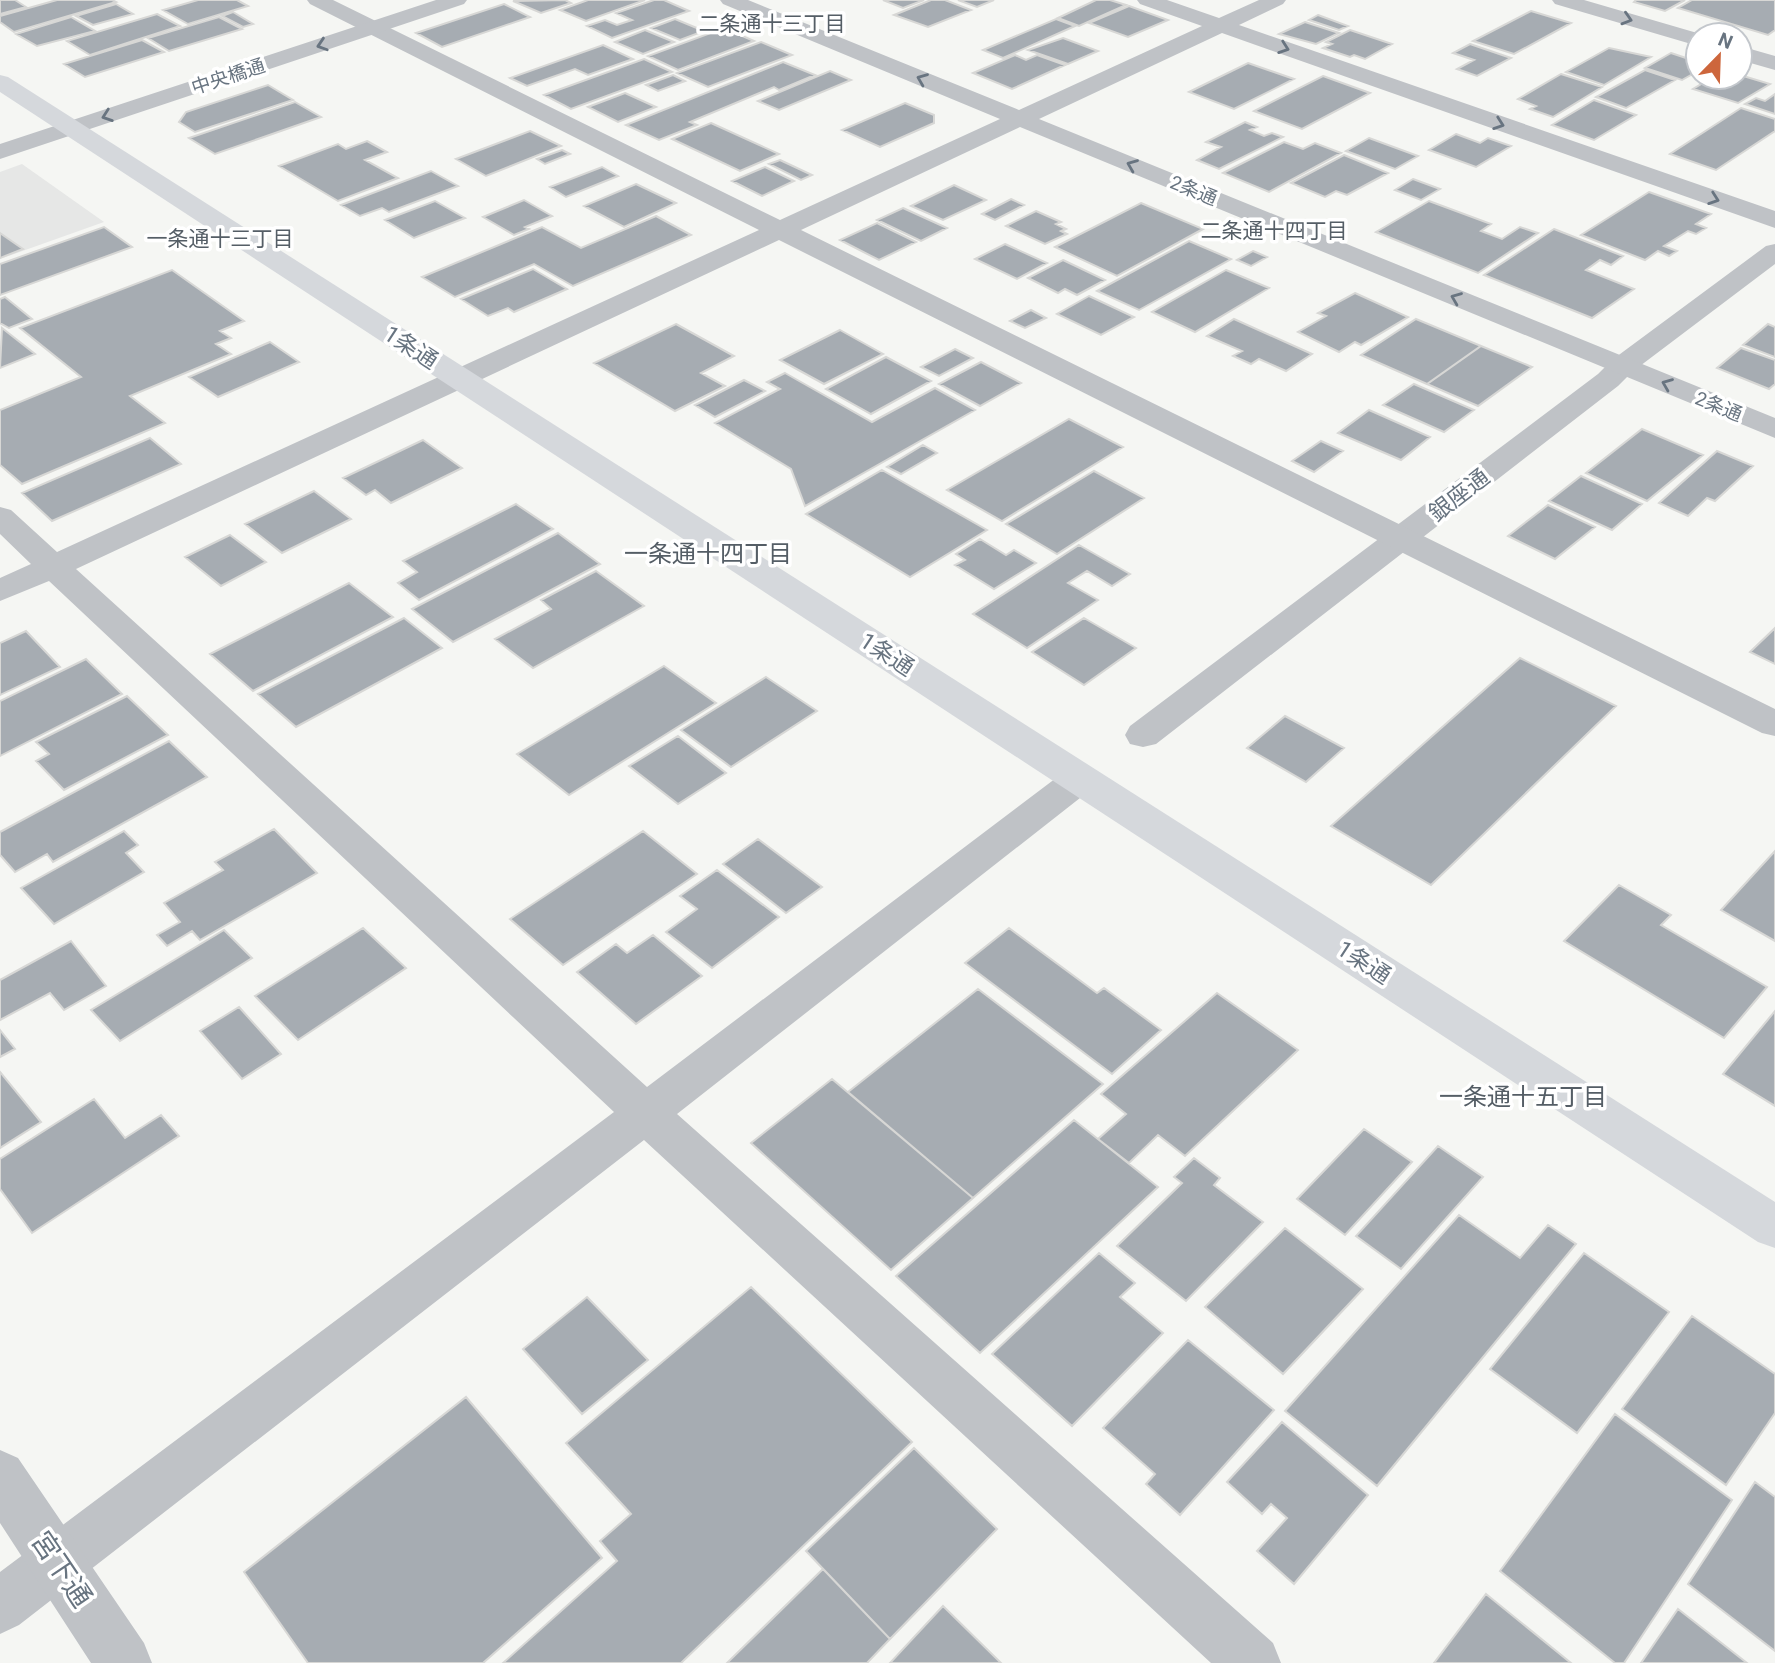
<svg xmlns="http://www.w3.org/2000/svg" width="1775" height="1663" viewBox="0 0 1775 1663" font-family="Roboto,'Noto Sans JP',sans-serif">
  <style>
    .built { fill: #e6e7e6 }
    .building { fill: #a6acb2; stroke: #d7d7d5; stroke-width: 2 }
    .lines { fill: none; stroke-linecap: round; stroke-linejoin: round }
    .pedestrian { fill: #bfc2c6; fill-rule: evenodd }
    .minor { fill: #bfc2c6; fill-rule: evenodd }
    .tertiary { fill: #bfc2c6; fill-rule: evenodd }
    .secondary { fill: #d5d8dc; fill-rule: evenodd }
    .oneway { stroke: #687480 }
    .labels { text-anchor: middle; stroke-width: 7; stroke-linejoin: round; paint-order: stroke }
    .far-street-label { font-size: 19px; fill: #687480; stroke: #fff }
    .far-neighbourhood-label { font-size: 21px; fill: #555e66; stroke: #fff }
    .street-label { font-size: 23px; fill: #687480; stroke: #fff }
    .neighbourhood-label { font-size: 24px; fill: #555e66; stroke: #fff }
    .near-street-label { font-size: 28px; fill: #687480; stroke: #fff }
  </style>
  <rect width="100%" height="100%" fill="#f5f6f3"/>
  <path class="built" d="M22,164L104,222L0,259V172Z"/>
  <path class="building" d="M0,0H15L26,7L0,14Z
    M57,0H112L116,2L14,32L0,22V16Z
    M198,0H237L248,6L188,24L163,10Z
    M565,0L571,3L541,13L513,1Z
    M588,0H645L586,21L560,10Z
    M654,0H664L689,11L612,38L587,26L605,20L617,25L632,20L616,13Z
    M883,0H924L903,8Z
    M931,0H945L971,10L928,27L894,15Z
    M958,0H994L977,7Z
    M1096,0H1110L1126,5L1079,26L1058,18Z
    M1636,0H1685L1665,11L1634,2Z
    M1692,0H1775V30L1768,35L1678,8Z
    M116,4L133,14L93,25L76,16Z
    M504,4L530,17L442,47L416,33Z
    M1129,6L1168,20L1128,37L1089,23Z
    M1531,11L1571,23L1514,54L1473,41Z
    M233,12L253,24L243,27L222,16Z
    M157,14L180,26L90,55L67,41Z
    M1318,15L1348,26L1339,30L1309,20Z
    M71,17L95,31L37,46L16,34Z
    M219,17L242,29L169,51L148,38Z
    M675,19L704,31L680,40L651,28Z
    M1056,19L1075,26L1003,58L983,50Z
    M1305,22L1339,33L1316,44L1279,34Z
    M724,28L754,41L678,70L648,56Z
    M645,30L674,42L643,54L615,42Z
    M1350,30L1392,44L1365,59L1354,55L1350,57L1323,48L1332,44L1326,42Z
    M1063,38L1098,51L1068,64L1028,50Z
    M142,40L164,52L85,77L64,64Z
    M761,42L792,55L708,87L677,73Z
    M1470,44L1511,58L1477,76L1457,69L1474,60L1453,53Z
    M603,45L633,59L588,75L575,69L527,86L510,78Z
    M1609,48L1651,57L1604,85L1566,72Z
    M1671,53L1698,62V71L1682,80L1645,68Z
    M1015,55L1026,60L1037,55L1065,65L1012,89L973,73Z
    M644,59L672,72L571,109L544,95Z
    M783,62L815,75L779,90L774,87L690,122L697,125L659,140L626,125Z
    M1248,63L1294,79L1234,109L1189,92Z
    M1645,70L1675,80L1626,108L1596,97Z
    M830,71L851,80L779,110L758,101Z
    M1561,74L1602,87L1553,117L1530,109L1536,106L1518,99Z
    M673,75L685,81L658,91L646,85Z
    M1740,75L1770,84L1738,103L1693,89L1713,77H1740Z
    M1323,76L1370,93L1302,129L1254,111Z
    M268,85L293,100L195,132L179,122L186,112Z
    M625,93L656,107L618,122L588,107Z
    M1775,94V114L1745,104L1756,98L1765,101Z
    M1594,100L1636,115L1594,140L1552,125Z
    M295,102L321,117L215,154L189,138Z
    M905,103L934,115V123L880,147L842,130Z
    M1741,108L1775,119V131L1716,170L1670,154Z
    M1245,122L1257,127L1250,130L1264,136L1272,133L1283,137L1219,169L1197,160L1221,147L1206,142Z
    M711,123L779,154L740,171L672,139Z
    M530,131L561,146L486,176L456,159Z
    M1456,134L1480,143L1488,138L1511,146L1476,167L1429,150Z
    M1369,138L1418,156L1395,169L1346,151Z
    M367,141L387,152L365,160L398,178L338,201L279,166L338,144L346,149Z
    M1284,142L1303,149L1315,143L1341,153L1269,192L1223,173Z
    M562,150L570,154L545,164L537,159Z
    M1344,155L1388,173L1347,195L1336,191L1325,197L1291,183Z
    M780,160L812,175L801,180L769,164Z
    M602,167L618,176L566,197L550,187Z
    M765,167L794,181L762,196L732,181Z
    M431,171L458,186L389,212L382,208L360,216L341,205Z
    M1413,179L1440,189L1421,200L1395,190Z
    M636,184L676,203L624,227L584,206Z
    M954,185L986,200L943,220L911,206Z
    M1649,192L1711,214L1696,224L1706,228L1696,234L1688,231L1664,246L1677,251L1669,256L1658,251L1645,260L1581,235Z
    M1011,199L1024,205L995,220L982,214Z
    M524,200L552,216L525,227L529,229L514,235L483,217Z
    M435,201L465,218L414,238L385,220Z
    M1429,201L1491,224L1481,231L1502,239L1520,227L1538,233L1478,273L1376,232Z
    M1141,203L1203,229L1117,276L1055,247Z
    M903,208L947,228L921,241L877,220Z
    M1036,211L1061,222L1056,224L1066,229L1061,231L1067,234L1045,244L1006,226Z
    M656,216L691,235L573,286L534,264L455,297L422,277L542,227L581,248Z
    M877,223L916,242L879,260L840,240Z
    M104,227L132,247L0,295V264Z
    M1554,229L1623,256L1611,265L1600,260L1586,270L1634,289L1592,318L1484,275Z
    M0,233L23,249L0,258Z
    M1189,241L1231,259L1139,310L1097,291Z
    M1005,244L1047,263L1017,279L975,259Z
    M1253,251L1267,257L1251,266L1237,260Z
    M1063,260L1105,280L1077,295L1065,289L1058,293L1028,278Z
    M533,269L567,289L514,312L508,308L488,316L461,299Z
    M172,270L244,321L220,331L231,338L216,344L231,354L130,396L165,423L22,484L0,465V410L81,377L20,328Z
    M1226,270L1269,288L1195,332L1152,312Z
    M1355,293L1408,317L1361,345L1355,342L1339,352L1298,332L1326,316L1318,313Z
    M1089,296L1134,317L1101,335L1057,314Z
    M5,297L32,319L9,328L0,323V299Z
    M1031,310L1046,318L1025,328L1010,321Z
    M1234,319L1312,354L1286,371L1259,359L1251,364L1233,356L1242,351L1207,336Z
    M1416,319L1481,346L1427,384L1361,355Z
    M676,324L734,356L701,373L725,386L675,411L594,363Z
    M1768,324L1775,327V357L1743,345Z
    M2,328L35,354L0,368Z
    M840,330L883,354L824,384L780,360Z
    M270,342L299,362L218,397L189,377Z
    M1481,346L1532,367L1478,406L1427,384Z
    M1741,348L1775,360V384L1769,389L1717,368Z
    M955,349L973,358L939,376L921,367Z
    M886,357L931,381L871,414L826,389Z
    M981,362L1021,383L980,406L939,384Z
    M785,373L872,422L935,388L975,410L805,506L791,469L715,423L780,389L767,382Z
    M744,380L765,391L715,417L695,405Z
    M1414,384L1474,410L1444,432L1383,405Z
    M1369,410L1430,437L1401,460L1338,433Z
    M1069,419L1123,447L1002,521L947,490Z
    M1642,429L1703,455L1647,501L1586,473Z
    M150,438L181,464L52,521L22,493Z
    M423,440L462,468L391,503L375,490L366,495L343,478Z
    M1321,441L1343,451L1314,472L1292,461Z
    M923,445L937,453L901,474L887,467Z
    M1717,451L1753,466L1715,501L1707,498L1688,516L1659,503Z
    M882,470L987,530L910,577L806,514Z
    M1094,471L1144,498L1057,554L1006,524Z
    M1581,476L1642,504L1612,530L1549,501Z
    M314,491L351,519L282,553L245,524Z
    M516,504L553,529L419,600L398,583L417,572L403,561Z
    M1548,505L1595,527L1555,559L1508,536Z
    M558,533L600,564L453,642L412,609Z
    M230,535L266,562L221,586L185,557Z
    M980,539L1006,555L1014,550L1036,563L994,589L955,565L965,560L956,554Z
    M1079,545L1130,574L1112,586L1087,571L1068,583L1098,600L1027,648L973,614Z
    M596,571L644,606L533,668L495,639L551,609L541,600Z
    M349,583L393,617L253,691L210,654Z
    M404,618L442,648L296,727L258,694Z
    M1084,618L1136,648L1084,685L1032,652Z
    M1775,628V664L1750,652Z
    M26,631L60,667L0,695V643Z
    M1520,658L1616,706L1431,885L1331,826Z
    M86,659L122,694L0,756V701Z
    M664,666L716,703L569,795L517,754Z
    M766,677L817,711L731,767L681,730Z
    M127,696L168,735L64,790L36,761L49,754L36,742Z
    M1285,716L1344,748L1306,782L1247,748Z
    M678,736L726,773L678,804L629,766Z
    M169,741L207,777L53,862L47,854L15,872L0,855V832Z
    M274,829L317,873L200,940L192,931L167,946L157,935L180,922L164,903L223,870L215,862Z
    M124,831L138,845L126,853L144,872L54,924L21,888Z
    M643,831L697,874L563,965L510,919Z
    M758,839L822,887L786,913L723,864Z
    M1775,851V941L1721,910Z
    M717,870L779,917L712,968L666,932L697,909L680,896Z
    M1619,885L1671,915L1661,925L1767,987L1724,1038L1564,941Z
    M363,928L406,968L298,1040L255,996Z
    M1009,928L1097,993L1104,988L1161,1030L1112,1074L965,963Z
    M224,930L252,958L120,1041L91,1010Z
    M653,935L702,976L636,1024L577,972L616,944L627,953Z
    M71,941L106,986L64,1010L50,993L0,1020V980Z
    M978,989L1103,1084L973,1198L848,1092Z
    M1217,993L1298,1050L1185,1156L1158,1135L1129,1163L1098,1139L1126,1114L1101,1094Z
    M239,1007L281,1054L242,1079L200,1031Z
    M1775,1011V1106L1723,1074Z
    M0,1030L15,1049L0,1057Z
    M0,1072L41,1122L0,1148Z
    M832,1079L973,1198L891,1270L751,1143Z
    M94,1099L125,1138L161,1115L179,1136L32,1233L0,1189V1159Z
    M1074,1120L1158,1187L980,1353L896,1276Z
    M1364,1129L1412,1162L1345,1235L1297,1199Z
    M1438,1146L1483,1177L1401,1269L1356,1236Z
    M1194,1158L1220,1178L1214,1185L1263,1222L1186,1301L1117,1246L1182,1183L1174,1177Z
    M1459,1215L1520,1258L1548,1225L1576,1244L1377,1486L1285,1411Z
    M1285,1228L1363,1289L1283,1374L1205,1307Z
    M1099,1253L1135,1283L1120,1297L1163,1333L1072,1426L992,1354Z
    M1584,1253L1669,1312L1577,1433L1490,1369Z
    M751,1287L912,1442L681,1663H503L617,1561L600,1541L631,1514L566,1443Z
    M587,1297L648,1360L582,1414L523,1349Z
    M1692,1316L1775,1374V1413L1726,1485L1622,1409Z
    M1188,1340L1274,1410L1180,1515L1146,1484L1155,1474L1103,1428Z
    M466,1397L602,1558L483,1663H308L244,1572Z
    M1615,1414L1732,1500L1624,1663H1615L1500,1571Z
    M1282,1422L1368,1495L1294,1584L1257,1551L1287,1518L1271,1504L1262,1514L1227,1482Z
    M914,1448L997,1529L890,1639L806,1551Z
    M1755,1482L1775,1497V1651L1688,1584Z
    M823,1569L890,1639L867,1663H727Z
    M1486,1594L1571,1663H1434Z
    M943,1606L1001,1663H890Z
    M1678,1609L1747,1663H1641Z"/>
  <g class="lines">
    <path class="pedestrian" d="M1775,244V264L1632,372L1618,386L1156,744L1143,747L1130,744L1125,735L1130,726L1598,374L1612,360L1766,246Z"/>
    <path class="minor" d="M307,0H333L780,220L1000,119L723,4L720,0H748L1019,110L1202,26L1140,4L1137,0H1167L1219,18L1259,0H1286L1283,4L1239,25L1775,211V228L1222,33L1039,119L1775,418V438L1020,127L801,230L1775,709V736L1762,733L779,240L76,569L647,1087L1068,769L1081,765L1094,769L1100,778L1094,787L677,1114L1273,1643L1281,1663H1211L644,1140L19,1625L0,1634V1572L614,1112L49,581L0,601V578L31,564L0,534V507L11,510L57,552L759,230L310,4Z
      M1552,0H1584L1704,35H1698V46L1555,4Z
      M1740,46L1775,56V70L1740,60Z"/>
    <path class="tertiary" d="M436,0H467L464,4L0,159V144Z
      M0,1450L18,1458L144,1643L152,1663H91L0,1523Z"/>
    <path class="secondary" d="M0,75L8,77L1775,1202V1248L1758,1242L0,92Z"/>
  </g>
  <defs><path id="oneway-chevron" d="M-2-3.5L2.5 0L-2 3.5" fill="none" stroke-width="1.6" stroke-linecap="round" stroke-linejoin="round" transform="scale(1.75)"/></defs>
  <g class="oneway">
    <use href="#oneway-chevron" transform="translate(1627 19) rotate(17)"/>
    <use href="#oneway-chevron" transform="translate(322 45) rotate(162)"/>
    <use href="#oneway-chevron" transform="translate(1284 48) rotate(19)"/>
    <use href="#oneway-chevron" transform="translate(922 79) rotate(-158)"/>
    <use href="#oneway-chevron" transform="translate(107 116) rotate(161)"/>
    <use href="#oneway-chevron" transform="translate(1499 124) rotate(19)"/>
    <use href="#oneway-chevron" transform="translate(1132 165) rotate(-158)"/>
    <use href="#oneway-chevron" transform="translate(1714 199) rotate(19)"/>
    <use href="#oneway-chevron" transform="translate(1456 298) rotate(-158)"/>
    <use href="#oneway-chevron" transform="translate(1667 384) rotate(-158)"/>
  </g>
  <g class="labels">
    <g class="far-street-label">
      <text transform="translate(228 76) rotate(-18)" y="7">中央橋通</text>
      <text transform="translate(1194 190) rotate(22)" y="7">2条通</text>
      <text transform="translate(1719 406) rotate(22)" y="7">2条通</text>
    </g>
    <g class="far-neighbourhood-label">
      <text x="772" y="31">二条通十三丁目</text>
      <text x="1274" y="238">二条通十四丁目</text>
      <text x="220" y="246">一条通十三丁目</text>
    </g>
    <g class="street-label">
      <text transform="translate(411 347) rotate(33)" y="8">1条通</text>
      <text transform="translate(1459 495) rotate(-38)" y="8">銀座通</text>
      <text transform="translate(887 654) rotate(33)" y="8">1条通</text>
      <text transform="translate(1364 962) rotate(33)" y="8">1条通</text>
    </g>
    <g class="neighbourhood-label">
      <text x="708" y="562">一条通十四丁目</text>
      <text x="1523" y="1105">一条通十五丁目</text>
    </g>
    <g class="near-street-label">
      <text transform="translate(62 1569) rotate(56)" y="10">宮下通</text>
    </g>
  </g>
  <g transform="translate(1719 56) rotate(23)"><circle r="33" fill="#ffffff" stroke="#c3c7cc" stroke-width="2"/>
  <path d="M0-5L12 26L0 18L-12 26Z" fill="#cd663c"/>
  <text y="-10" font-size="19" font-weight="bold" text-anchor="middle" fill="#687480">N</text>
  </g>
</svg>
